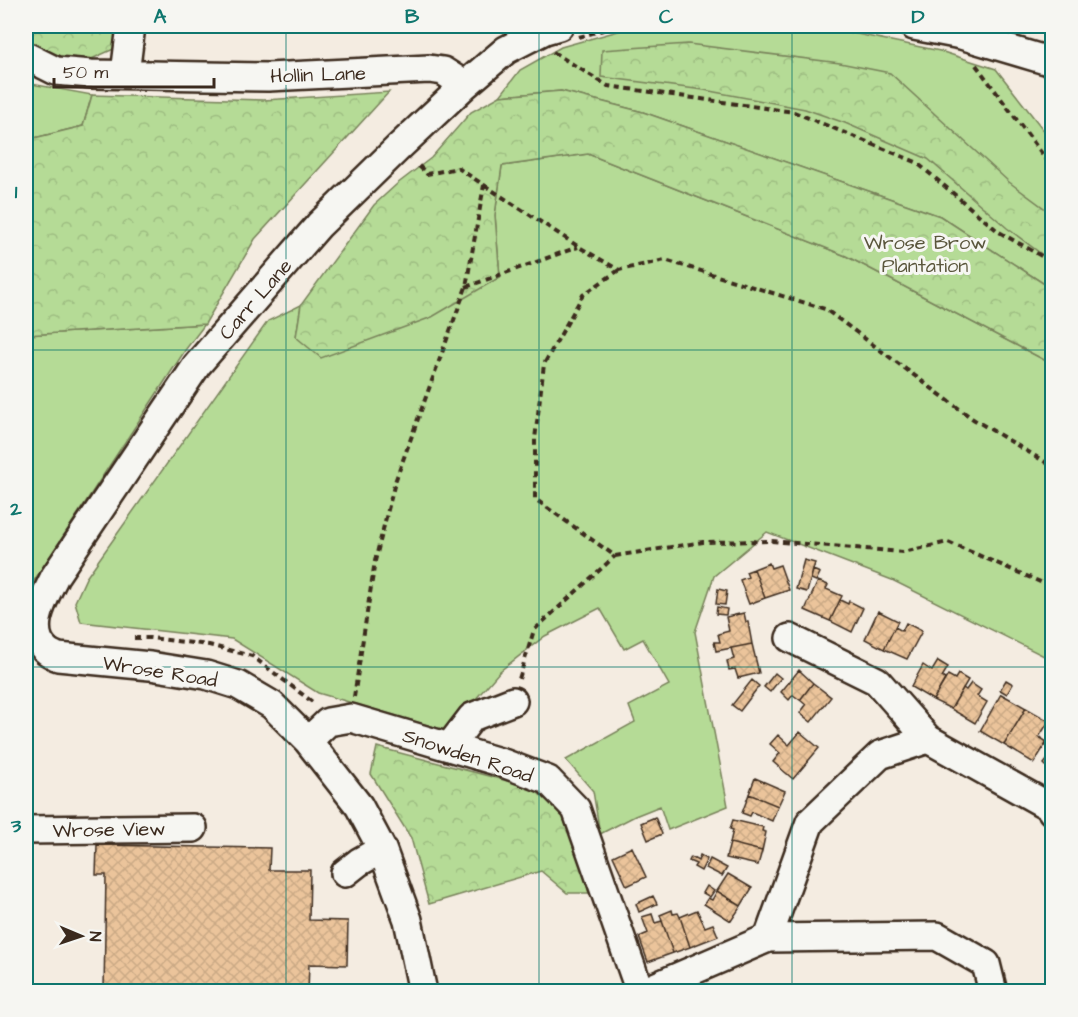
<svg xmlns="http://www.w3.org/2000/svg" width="1078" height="1017" viewBox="0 0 1078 1017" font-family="'Architects Daughter',sans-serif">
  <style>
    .grass { fill: #b5db96; stroke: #78825a; stroke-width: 1.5 }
    .forest { fill: url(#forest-crowns); stroke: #78825a; stroke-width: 1.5 }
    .building { fill: url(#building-cross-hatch); stroke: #3b2a1e; stroke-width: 1.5 }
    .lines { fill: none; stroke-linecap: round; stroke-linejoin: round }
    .minor-casing { stroke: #3b2a1e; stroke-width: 32 }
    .path { stroke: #3b2a1e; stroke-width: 4; stroke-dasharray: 6 4.5; stroke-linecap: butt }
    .minor { stroke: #f6f6f2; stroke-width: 27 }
    .grid { fill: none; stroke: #0f766e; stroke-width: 1.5; stroke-opacity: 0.55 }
    .labels { text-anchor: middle; stroke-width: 6; stroke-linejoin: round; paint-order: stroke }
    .street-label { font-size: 20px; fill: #3b2a1e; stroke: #f6f6f2 }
    .park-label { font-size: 20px; fill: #5a563c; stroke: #f6f6f2 }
    .neatline { fill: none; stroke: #0f766e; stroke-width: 2 }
    .grid-label { font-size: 20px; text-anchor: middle; font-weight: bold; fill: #0f766e }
  </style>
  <defs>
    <pattern id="forest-crowns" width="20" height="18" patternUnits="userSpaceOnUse" patternTransform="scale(1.5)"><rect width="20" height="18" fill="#b5db96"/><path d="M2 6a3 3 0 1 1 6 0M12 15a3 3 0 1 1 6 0" fill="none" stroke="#9dbc81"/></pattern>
    <pattern id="building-cross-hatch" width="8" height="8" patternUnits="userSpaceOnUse" patternTransform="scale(1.5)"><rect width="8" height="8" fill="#ebc49b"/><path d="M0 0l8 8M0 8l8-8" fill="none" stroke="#caa985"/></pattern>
  </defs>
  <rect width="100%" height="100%" fill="#f4ece1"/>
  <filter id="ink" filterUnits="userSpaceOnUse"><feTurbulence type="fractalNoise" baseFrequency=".0167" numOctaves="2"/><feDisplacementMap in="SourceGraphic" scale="12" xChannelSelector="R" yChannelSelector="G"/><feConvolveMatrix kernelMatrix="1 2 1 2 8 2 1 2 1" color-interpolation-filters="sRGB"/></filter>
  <g filter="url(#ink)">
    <path class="grass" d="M636,26H818L940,51L996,69L1052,141V289L940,216L643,112L561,91L500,96L520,70L561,47Z
      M26,83L92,95L83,126L26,140Z
      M588,154L846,256L1052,364V660L892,580L767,532L714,576L695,632L728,806L668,830L660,806L635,816L600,834L593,791L566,760L635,722L629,706L669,685L643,639L624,649L600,608L545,636L500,671L448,731L318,693L232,639L81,622L75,602L86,578L268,321L301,305L296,337L500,277L495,215L502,166Z
      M205,324L186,349L26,593V335Z"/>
    <path class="forest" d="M26,26H119L116,48L87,61L59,59L26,43Z
      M688,44L840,63L890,73L1009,182L1052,214V262L1007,228L928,159L845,123L805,109L704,90L601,77L602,50Z
      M561,91L643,112L940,216L1052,289V364L846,256L588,154L502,166L495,215L500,277L432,317L321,358L296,337L301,305L374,205L397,184L431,158L471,112L500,96Z
      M389,92L255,239L205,324L26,335V140L83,126L92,95L264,100Z
      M377,747L531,787L568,819L589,893H567L541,871L429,904L411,838L371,774Z"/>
    <path class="building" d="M804,560L815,563L807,592L796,589Z
      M769,563L771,568L780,565L789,590L765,598L754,569Z
      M754,569L765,598L749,604L740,580L748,577L746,572Z
      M813,570L820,573L816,581L811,579Z
      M818,581L828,585L826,589L842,596L830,621L805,610Z
      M718,589L727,591L725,605L716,604Z
      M840,600L848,604L849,601L863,608L852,632L830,621Z
      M717,607L727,609L726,615L716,614Z
      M878,611L898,621L884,649L865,639Z
      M744,613L746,622H748L752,644L716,651L714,642H720L718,634L729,631L726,617Z
      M898,621L895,627L902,631L906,623L922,631L907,659L884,649Z
      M752,644L759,673L738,678L735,669L729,670L727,661L734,659L731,648Z
      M938,661L948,667L942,677L945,679L933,700L911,687L923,665L932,671Z
      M799,670L813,683L800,700L793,695L789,700L781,692Z
      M775,673L781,678L770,692L764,687Z
      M958,674L968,680L951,709L933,700L948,675L955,679Z
      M752,680L759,686L740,711L732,705Z
      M1006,680L1013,684L1007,694L1000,690Z
      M813,683L831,697L811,722L800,713L806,705L800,700Z
      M971,683L981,690L977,696L987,702L975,723L951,709L963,688L966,690Z
      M1001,694L1026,708L1004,745L980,731Z
      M1026,708L1049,721L1039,737L1047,742L1034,763L1004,745Z
      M800,732L819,748L793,779L773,762L780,753L770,744L778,735L789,745Z
      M1052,754V772L1044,764Z
      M755,778L785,791L778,806L749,794Z
      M749,794L778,806L772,821L752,812L750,816L742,813Z
      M655,817L662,834L648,840L641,823Z
      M733,820L763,827L762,831L766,832L762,851L730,843L733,830L730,829Z
      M730,843L762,851L758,865L726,858Z
      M97,845L270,848L269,870H310L309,920L348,921L347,965L309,964L308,992L104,990L106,875H96Z
      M632,847L646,877L627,886L613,856Z
      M700,855L707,859L701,871L694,867L696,864L689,861L691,857L698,861Z
      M710,859L727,868L722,876L706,868Z
      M728,874L752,888L741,906L717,891Z
      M707,886L714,891L710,897L703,893Z
      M717,891L741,906L731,921L704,904L708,898L712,900Z
      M653,896L657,904L639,912L636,904Z
      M672,910L673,914L678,913L680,917L690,947L673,953L660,915Z
      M697,910L705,927L713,924L718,936L690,947L680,917Z
      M652,914L655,923L662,921L673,953L648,962L639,937L648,933L642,917Z"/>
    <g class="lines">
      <g class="minor-casing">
        <path id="minor" d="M914,26L961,35L1052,62
          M26,56L56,71L91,74L268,77L429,69L443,71L465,85
          M125,74L131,26
          M790,638L877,681L928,739
          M308,741L328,722L351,718L503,763L548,780L576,809L640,992
          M449,747L472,717L513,701
          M26,830L193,828
          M345,873L359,862L382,849
          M768,938L937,936L986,964L993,992
          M423,992L408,920L382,849L359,806L308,741L272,705L238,685L206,675L150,666L58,657C54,655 49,653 46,650C24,630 45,597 55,576L197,365L319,225L399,147L465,85L506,50L545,30L559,26
          M643,992L768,938L810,822L880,755L928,739L1050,807L1052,811"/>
      </g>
      <path class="path" d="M861,26L893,32
        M579,37L617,26
        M553,52L608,86L794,112L916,162L999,232L1052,262
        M976,65L1052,167
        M484,185L579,247L619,270L665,260L825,309L973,419L1052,466
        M619,270L583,295L544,364L535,439V499L615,556L703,542L771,541L903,552L948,542L1052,587
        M466,287L578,247
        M134,638H150L209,645L252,656L315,704
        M519,679L534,630L615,556
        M354,697L375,561L395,482L466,287L484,185L458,168L427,174L416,163"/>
      <use href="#minor" class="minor"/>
    </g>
  </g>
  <path class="grid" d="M286,26V992M539,26V992M792,26V992M26,350H1052M26,667H1052"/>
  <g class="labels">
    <g class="street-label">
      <text transform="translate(318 74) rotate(-2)" y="7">Hollin Lane</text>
      <text transform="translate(255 299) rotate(-49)" y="7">Carr Lane</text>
      <text transform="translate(160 671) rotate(9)" y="7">Wrose Road</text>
      <text transform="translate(468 755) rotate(18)" y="7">Snowden Road</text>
      <text transform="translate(109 829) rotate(-1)" y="7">Wrose View</text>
    </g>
    <g class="park-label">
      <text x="925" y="249">Wrose Brow<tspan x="925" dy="23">Plantation</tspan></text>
    </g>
  </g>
  <rect width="1078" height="1017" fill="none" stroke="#f6f6f2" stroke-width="66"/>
  <g transform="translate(81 936) rotate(92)" stroke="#f6f6f2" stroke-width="4.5" paint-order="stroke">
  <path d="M0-4.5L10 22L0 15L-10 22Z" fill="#3b2a1e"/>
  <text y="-9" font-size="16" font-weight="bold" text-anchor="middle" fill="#3b2a1e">N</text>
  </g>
  <path d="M54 78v9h160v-9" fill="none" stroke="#3b2a1e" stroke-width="3"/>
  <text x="63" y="78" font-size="18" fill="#3b2a1e" stroke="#f6f6f2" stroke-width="4.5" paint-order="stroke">50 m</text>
  <rect x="33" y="33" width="1012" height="951" class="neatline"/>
  <g class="grid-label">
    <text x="160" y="23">A</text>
    <text x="412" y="23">B</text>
    <text x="666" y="23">C</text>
    <text x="918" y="23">D</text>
    <text x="16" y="198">1</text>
    <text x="16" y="515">2</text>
    <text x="16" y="832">3</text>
  </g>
</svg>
